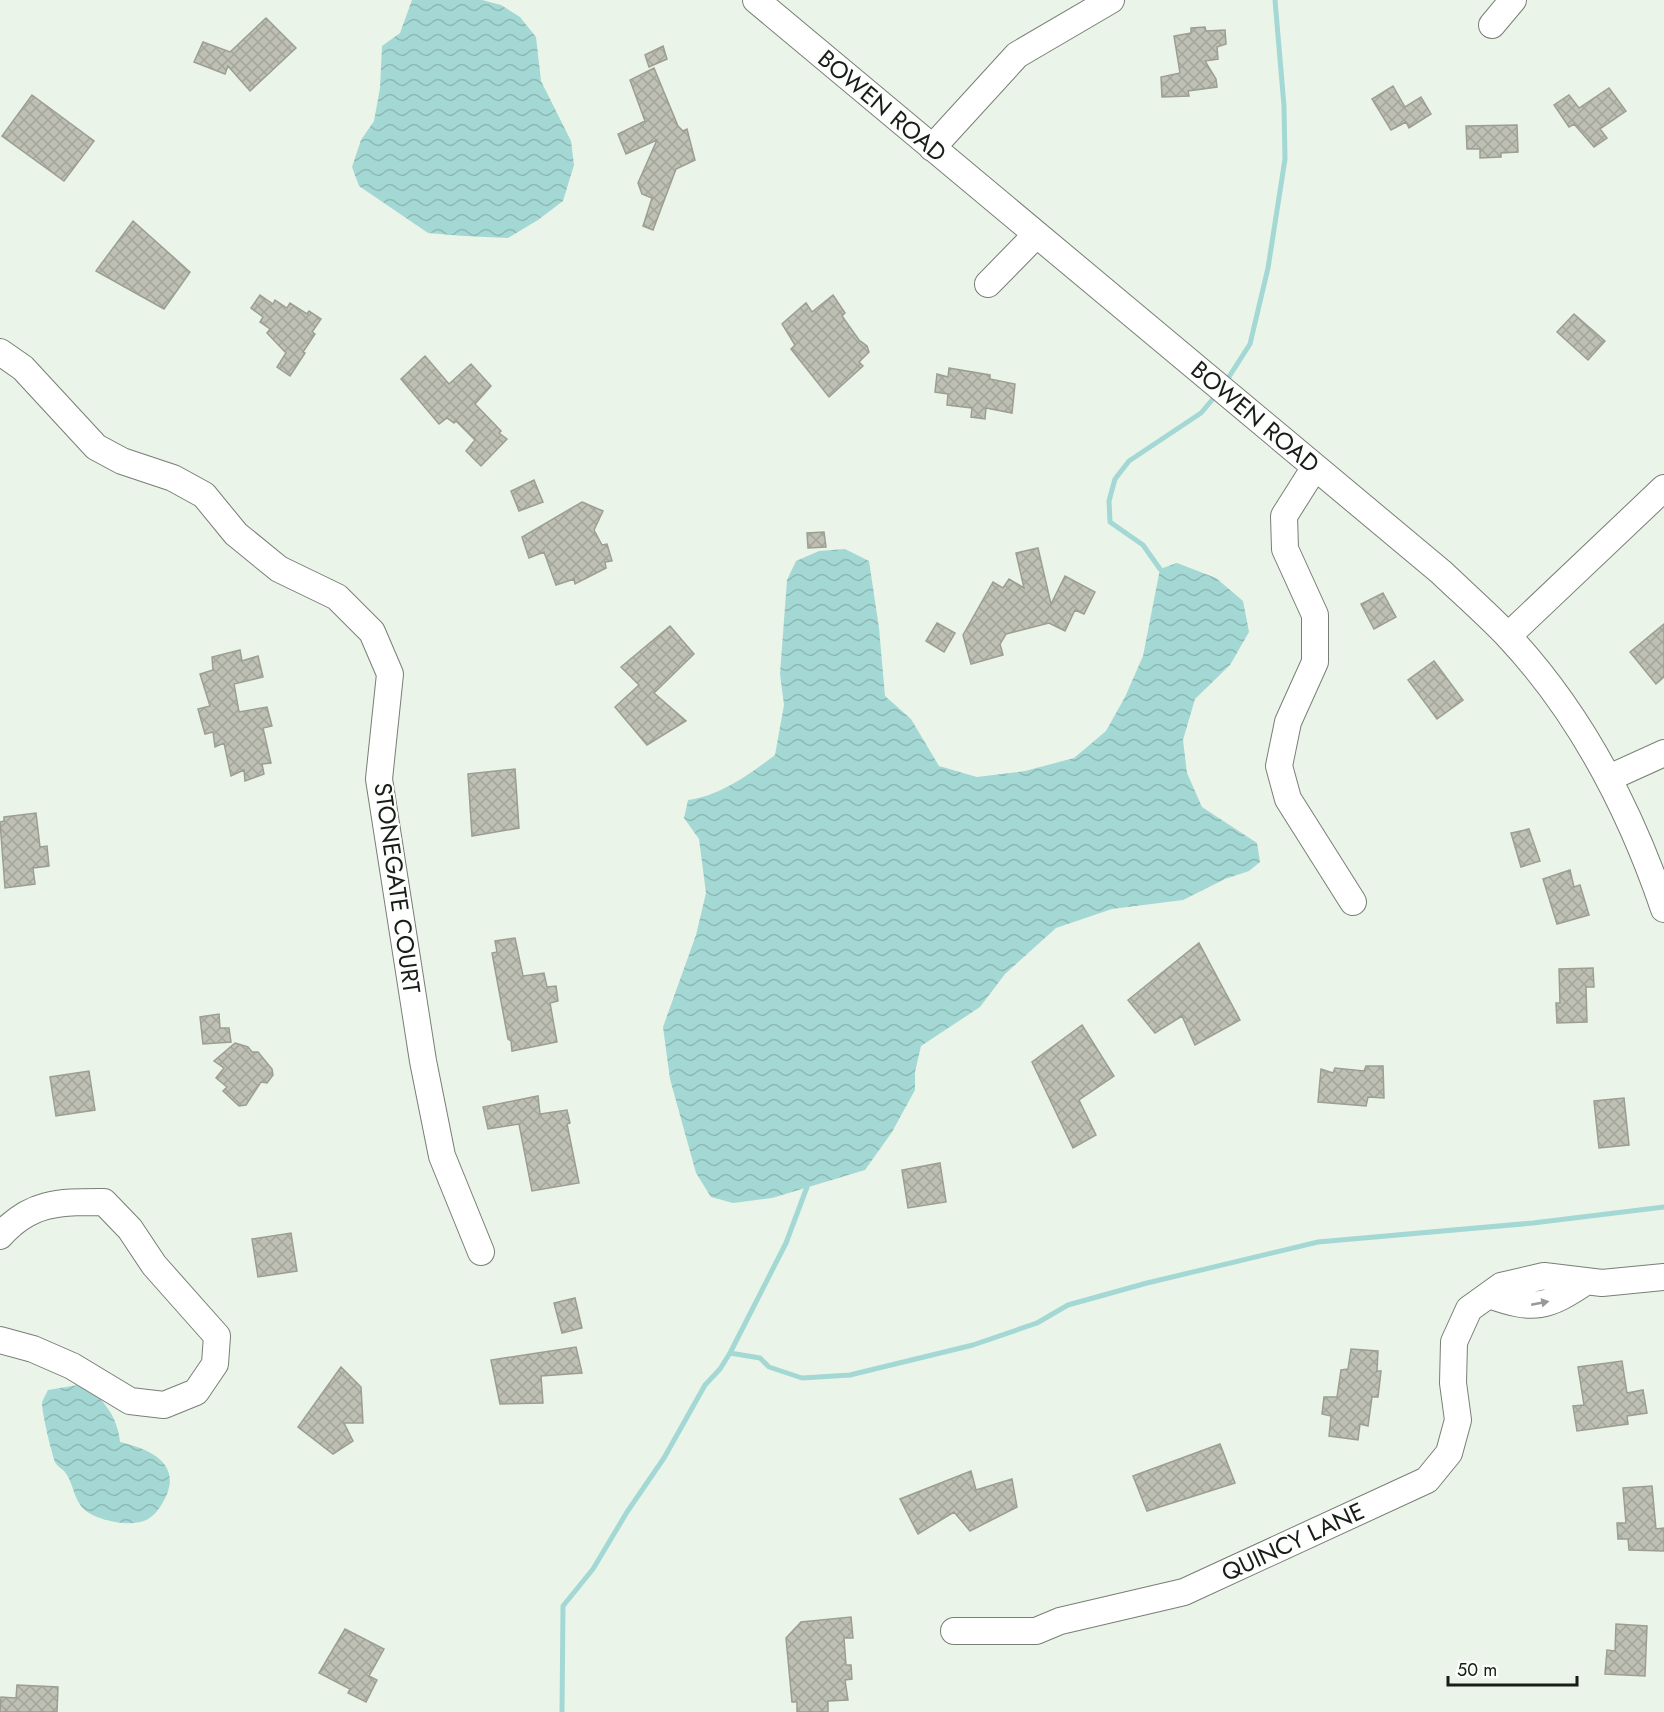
<svg xmlns="http://www.w3.org/2000/svg" width="1664" height="1712" viewBox="0 0 1664 1712" font-family="Jost,sans-serif">
  <style>
    .water { fill: url(#water-waves) }
    .lines { fill: none; stroke-linecap: round; stroke-linejoin: round }
    .stream { stroke: #a4d8d4; stroke-width: 5 }
    .building { fill: url(#building-cross-hatch); stroke: #9c9e92; stroke-width: 1.5 }
    .minor-casing { stroke: #787f76; stroke-width: 28 }
    .minor { stroke: #fff; stroke-width: 26 }
    .oneway { fill: #989998 }
    .labels { text-anchor: middle; stroke-width: 4.5; stroke-linejoin: round; paint-order: stroke }
    .street-label { font-size: 24px; fill: #191c19; stroke: #fdfffd }
  </style>
  <defs>
    <pattern id="water-waves" width="16" height="10" patternUnits="userSpaceOnUse" patternTransform="scale(1.5)"><rect width="16" height="10" fill="#a4d8d4"/><path d="M0 5q4-4 8 0t8 0" fill="none" stroke="#8db9b5"/></pattern>
    <pattern id="building-cross-hatch" width="8" height="8" patternUnits="userSpaceOnUse" patternTransform="scale(1.5)"><rect width="8" height="8" fill="#bec0b4"/><path d="M0 0l8 8M0 8l8-8" fill="none" stroke="#a3a49a"/></pattern>
  </defs>
  <rect width="100%" height="100%" fill="#ebf4e9"/>
  <path class="water" d="M412,0H482L501,5L520,17L536,37L541,81L571,141L574,165L563,201L538,220L508,238L464,236L428,233L359,186L352,167L361,140L374,121L380,88L382,46L400,33Z
    M845,549L869,561L879,628L885,696L911,719L939,766L977,777L1025,771L1074,758L1106,731L1125,697L1143,656L1160,569L1177,563L1216,578L1243,601L1249,632L1230,665L1195,699L1183,740L1187,773L1202,807L1257,843L1260,862L1249,871L1225,879L1183,900L1112,909L1056,928L1005,974L980,1007L921,1046L915,1072V1090L892,1132L865,1170L772,1198L733,1203L711,1197L696,1173L670,1079L663,1027L696,935L706,893L699,839L684,818L688,800C720,796 750,774 775,755L784,705L780,674L787,580L796,561L819,551Z
    M84,1384C103,1399 118,1417 120,1442C146,1448 180,1461 167,1494C163,1503 157,1514 148,1519C132,1528 99,1521 86,1511C73,1501 74,1482 64,1471C61,1468 57,1466 55,1462C51,1451 42,1413 42,1403C43,1399 46,1394 48,1390Z"/>
  <g class="lines">
    <path class="stream" d="M1225,383L1250,344L1268,268L1285,159L1284,106L1275,0
      M1160,569L1143,545L1110,522L1109,501L1115,479L1129,461L1201,413L1218,393
      M730,1353L760,1358L769,1367L802,1378L850,1375L973,1345L1037,1323L1068,1305L1147,1283L1318,1242L1533,1223L1664,1207
      M562,1712L563,1606L593,1569L627,1512L664,1458L705,1385L720,1369L730,1353L786,1243L807,1187"/>
  </g>
  <path class="building" d="M266,18L296,48L250,91L228,66L225,74L194,62L203,42L230,52Z
    M1205,27L1206,31L1225,30L1226,44L1217,47L1218,59L1205,61L1216,79L1217,87L1188,91L1189,96L1162,97L1161,77L1180,73L1174,36L1191,33V28Z
    M663,46L667,59L649,67L645,55Z
    M654,68L678,126L683,131L687,129L695,160L676,169L653,230L643,226L652,198L642,194L638,183L657,140L626,154L618,134L645,121L630,80Z
    M1393,86L1405,107L1421,97L1431,114L1409,128L1406,122L1391,130L1372,99Z
    M1609,88L1626,111L1600,129L1607,138L1594,147L1574,124L1569,127L1554,105L1569,95L1579,108Z
    M32,95L94,141L64,181L2,136Z
    M1517,125L1518,152L1501,153V157L1480,158V149H1467L1466,126Z
    M133,221L190,272L164,309L96,271Z
    M260,295L273,304L275,300L287,308L290,303L307,314L309,311L321,319L312,332L315,334L303,352L305,353L290,376L277,367L286,353L267,333L270,329L260,322L263,317L251,308Z
    M833,295L845,313L842,316L859,340L867,346L869,352L859,362L863,366L829,397L791,349L795,345L782,324L806,303L812,312Z
    M1574,314L1605,341L1588,360L1557,332Z
    M425,356L449,384L471,364L491,386L475,404L501,431L499,433L507,439L481,466L466,451L475,440L456,421L454,423L447,418L439,424L401,379Z
    M949,368L990,375V379L1015,384L1012,413L986,408L985,419L971,417L972,408L947,405L948,394L935,392L937,374L948,377Z
    M534,480L543,502L519,511L511,491Z
    M582,502L603,511L594,530L602,545L607,544L612,561L605,562L606,568L575,584L574,579L556,585L544,552L529,558L522,537Z
    M824,532L826,547L808,548L807,533Z
    M1038,548L1051,604L1065,576L1095,592L1084,614L1075,610L1065,631L1049,623L1006,634L1000,644L1003,655L971,664L963,635L993,582L1003,588L1009,579L1024,588L1016,553Z
    M1383,593L1396,617L1374,629L1361,604Z
    M937,623L955,633L944,652L926,641Z
    M1664,624V677L1656,684L1630,652Z
    M670,626L694,654L654,693L686,721L647,745L615,707L639,685L621,667Z
    M240,650L242,661L258,656L263,677L234,684L239,712L267,707L272,726L263,728L271,763L262,764L264,774L245,781L244,770L231,776L224,743L215,747L213,732L205,734L198,709L210,706L200,674L213,670L212,657Z
    M1434,661L1463,700L1437,719L1408,680Z
    M515,769L519,828L472,836L468,774Z
    M36,813L40,847L47,846L49,866L33,868L35,884L5,888L0,822L4,821V817Z
    M1529,829L1540,861L1521,867L1511,833Z
    M1570,870L1574,887L1580,885L1589,915L1557,924L1543,879Z
    M515,938L523,976L544,973L547,987L556,986L558,1001L550,1003L557,1042L512,1051L511,1041L508,1039L492,953L497,952L495,941Z
    M1199,943L1240,1020L1195,1045L1182,1016L1155,1033L1128,1000Z
    M1593,968L1594,987H1586L1587,1022L1557,1023L1556,1003H1560L1559,969Z
    M219,1014L220,1028H229L231,1042L203,1044L200,1017Z
    M1082,1025L1114,1076L1079,1100L1096,1135L1073,1148L1032,1062Z
    M235,1043L248,1047L252,1052H258L272,1069L273,1075L267,1083L261,1082L246,1105L239,1106L223,1091L227,1087L216,1078L224,1068L214,1061Z
    M1366,1066H1383L1384,1098L1368,1097L1366,1106L1318,1102L1321,1069L1333,1073L1335,1068L1364,1071Z
    M89,1071L95,1110L56,1116L50,1077Z
    M538,1096L540,1114L567,1110L570,1123L567,1124L579,1183L532,1191L519,1124L488,1129L483,1107Z
    M1624,1098L1629,1145L1599,1148L1594,1101Z
    M940,1163L946,1202L908,1208L902,1170Z
    M291,1233L297,1271L258,1277L252,1239Z
    M575,1298L582,1328L562,1333L554,1303Z
    M576,1347L582,1373L541,1376L543,1403L500,1404L491,1360Z
    M1351,1349L1378,1351L1377,1371H1381L1378,1397H1372L1368,1426L1360,1424L1358,1440L1329,1436L1331,1416L1322,1414L1324,1397H1337L1341,1370L1348,1369Z
    M1622,1361L1627,1393L1643,1390L1647,1413L1627,1416L1628,1424L1577,1431L1573,1406L1584,1405L1578,1367Z
    M341,1367L361,1387L363,1423H344L353,1441L333,1454L298,1427Z
    M1220,1444L1235,1483L1147,1511L1133,1476Z
    M971,1471L976,1490L1012,1479L1017,1507L970,1531L954,1512L918,1534L900,1499Z
    M1652,1486L1656,1529L1664,1528V1551L1629,1550L1628,1539H1618L1617,1523H1626L1623,1488Z
    M851,1617L853,1638H844L846,1665H851L852,1679L845,1680L848,1700L828,1701V1712H797V1702H792L786,1638L801,1622Z
    M1616,1624L1647,1626L1645,1676L1605,1674L1607,1650L1615,1651Z
    M345,1629L384,1649L369,1676L377,1680L366,1702L348,1693L350,1689L319,1673Z
    M17,1685L58,1687L57,1712H0L1,1697L16,1698Z"/>
  <g class="lines">
    <g class="minor-casing">
      <path id="minor" d="M756,0L1441,572C1463,593 1487,614 1508,636C1580,713 1630,809 1664,909
        M1492,25L1513,0
        M932,148L1017,55L1111,0
        M988,284L1036,235
        M0,352L23,368L96,447L122,461L173,478L204,495L236,534L279,569L337,597L372,632L390,674L379,779L423,1061L442,1156L481,1252
        M1315,467L1284,516L1285,549L1315,615V662L1288,722L1279,766L1288,799L1353,902
        M1508,636L1664,488
        M1609,778L1664,753
        M0,1236C31,1201 60,1202 104,1202L130,1229L154,1265L217,1336L215,1364L196,1392L164,1405L130,1401L72,1366L33,1349L0,1340
        M1489,1295C1534,1311 1547,1308 1587,1281
        M954,1631H1036L1060,1621L1184,1592L1427,1480L1449,1453L1458,1420L1453,1383L1454,1342L1469,1309L1501,1286L1544,1276L1602,1283L1664,1277"/>
    </g>
    <use href="#minor" class="minor"/>
  </g>
  <defs><path id="oneway-solid" d="M-6-.8H1V-3.2L6.5 0L1 3.2V.8H-6Z" transform="scale(1.5)"/></defs>
  <use class="oneway" href="#oneway-solid" transform="translate(1540 1303) rotate(-11)"/>
  <g class="labels">
    <g class="street-label">
      <text transform="translate(882 106) rotate(40)" y="8">BOWEN ROAD</text>
      <text transform="translate(1255 417) rotate(40)" y="8">BOWEN ROAD</text>
      <text transform="translate(397 888) rotate(82)" y="8">STONEGATE COURT</text>
      <text transform="translate(1293 1542) rotate(-25)" y="8">QUINCY LANE</text>
    </g>
  </g>
  <path d="M1448 1676v9h129v-9" fill="none" stroke="#191c19" stroke-width="3"/>
  <text x="1457" y="1676" font-size="18" fill="#191c19" stroke="#fdfffd" stroke-width="4.5" paint-order="stroke">50 m</text>
</svg>
